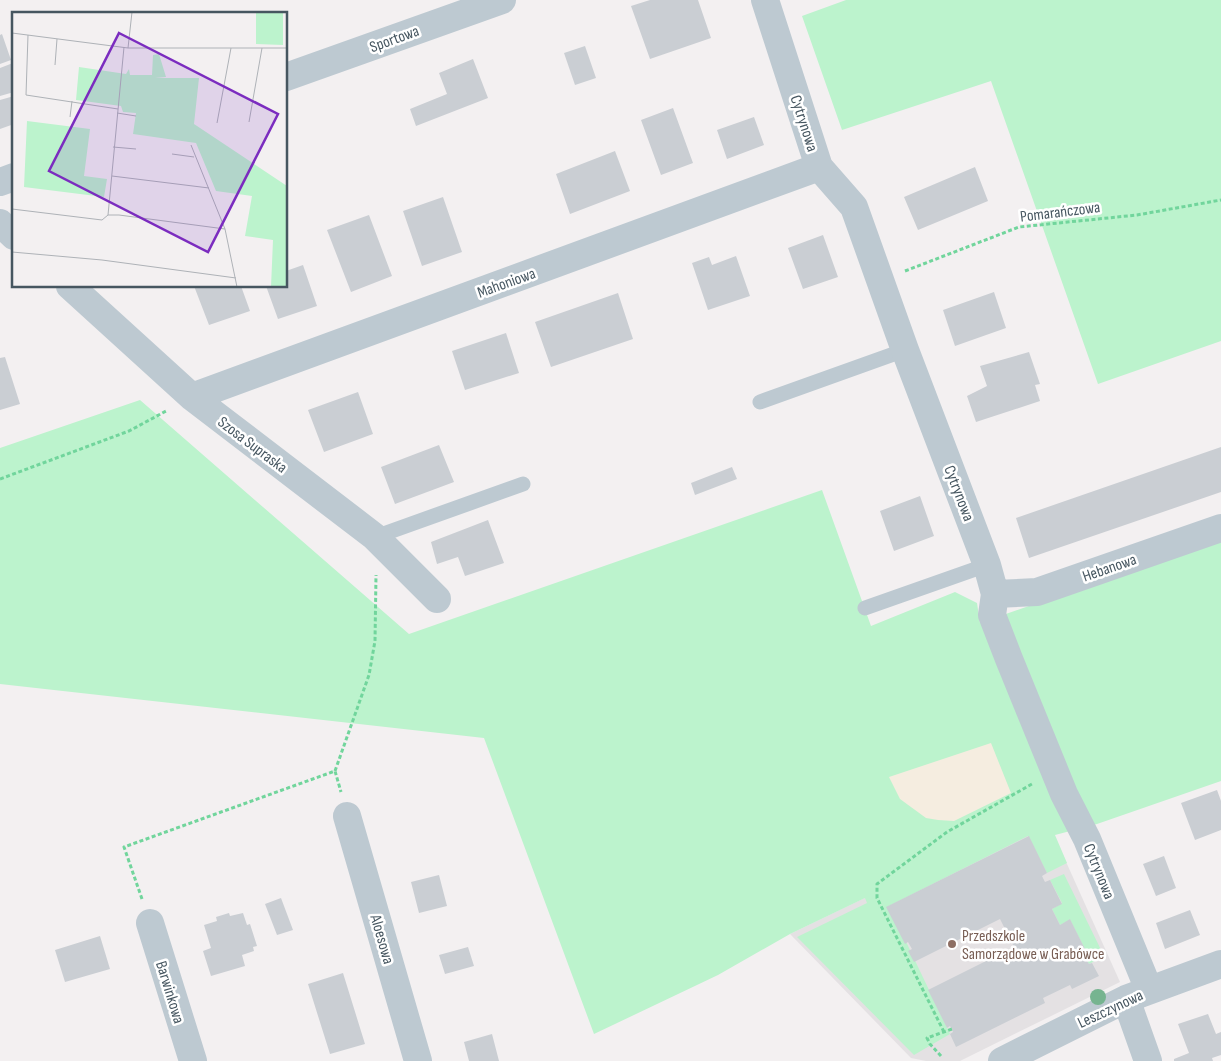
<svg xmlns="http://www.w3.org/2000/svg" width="1221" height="1061" viewBox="0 0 1221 1061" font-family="'Sofia Sans Condensed',sans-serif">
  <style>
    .education { fill: #e4e1e3 }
    .green { fill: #bcf3cd }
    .sand { fill: #f5ede0 }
    .building { fill: #caced3 }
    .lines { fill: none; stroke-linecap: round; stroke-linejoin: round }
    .path { stroke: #71d59c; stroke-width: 3; stroke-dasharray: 4 2.5; stroke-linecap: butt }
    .lane { stroke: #bdc9d1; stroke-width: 15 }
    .street { stroke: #bdc9d1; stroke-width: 28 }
    .tree { fill: #76b490 }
    .education-dot { fill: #8d6e63; stroke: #fff; stroke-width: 2 }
    .labels { text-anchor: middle; stroke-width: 5; stroke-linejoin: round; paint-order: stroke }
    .street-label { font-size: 16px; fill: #465660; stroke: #fff }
    .education-label { font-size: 16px; fill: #785e54; stroke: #fff; text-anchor: start }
    .inset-road { fill: none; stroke: #aeb2b7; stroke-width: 1 }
    .view { fill: #7b2cbf; fill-opacity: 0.15; stroke: #7b2cbf; stroke-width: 2.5 }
    .inset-edge { fill: none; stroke: #465660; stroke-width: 2.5 }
  </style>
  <rect width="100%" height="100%" fill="#f3f0f1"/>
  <path class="education" d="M1041,813L1054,835L1120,982L960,1061H926L911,1058L790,934Z"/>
  <path class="green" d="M846,0H1221V341L1098,384L991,81L842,130L802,16Z
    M140,400L409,634L822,490L871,626L955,592L977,603L980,623L1221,539V781L1097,824L1055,835L1067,863L1047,873L1028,836L889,906L950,1034L914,1055L797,937L867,903L865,898L790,934L718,975L594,1034L484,738L0,684V448Z
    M1064,874L1104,956L1089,964L1086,959L1089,957L1070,920L1060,925L1052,909L1062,903L1050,880Z"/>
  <path class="sand" d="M991,743L1011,793L954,821L938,820L926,818L900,799L889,777Z"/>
  <path class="building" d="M650,0H698L711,38L650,59L631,6Z
    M2,34L11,60L0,64V35Z
    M585,46L596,78L575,85L564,53Z
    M473,59L488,98L416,126L410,109L447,94L439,73Z
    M13,63L14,92L0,96V68Z
    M14,96V124L0,129V100Z
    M673,108L693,163L661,175L641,120Z
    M754,117L764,145L727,159L717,130Z
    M615,151L630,191L570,214L556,174Z
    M975,167L988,201L918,230L904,197Z
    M443,197L462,252L422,266L403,211Z
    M369,215L392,276L351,292L327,230Z
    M823,235L838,277L803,289L788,248Z
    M736,256L750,296L708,310L692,263L709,257L712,265Z
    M303,265L317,306L278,319L266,286H286V271Z
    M194,286H241L250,311L209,325Z
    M994,292L1006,328L955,346L943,310Z
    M618,293L633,339L551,367L535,322Z
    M506,333L519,373L465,390L452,351Z
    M1029,352L1040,384L1035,385L1040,401L976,422L967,396L987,386L980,366Z
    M5,357L20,404L0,410V358Z
    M358,392L373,434L324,452L308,410Z
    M439,445L454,482L395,504L381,467Z
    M1221,447V492L1029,558L1016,518Z
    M732,467L737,479L695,495L691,483Z
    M920,496L934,536L894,551L880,511Z
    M488,520L504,563L465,576L458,557L437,564L431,542Z
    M1217,790L1221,801V830L1195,840L1181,803Z
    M1029,836L1047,873L1042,876L1045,882L1050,880L1062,904L1052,909L1060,925L1070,919L1089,957L1086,959L1089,964L1092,963L1099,976L1072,989L1070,985L1043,998L1045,1003L956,1047L950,1034L953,1032L952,1029L950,1026L947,1028L928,990L1014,947L1000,919L914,962L908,951L912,949L908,942L905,944L886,907Z
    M1164,856L1176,888L1156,896L1143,864Z
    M439,875L447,906L419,913L411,882Z
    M281,898L293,930L277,935L265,904Z
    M1190,910L1200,935L1165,949L1156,923Z
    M229,913L230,916L243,913L247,925L250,924L257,946L253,947L254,951L242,955L245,966L211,976L203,951L211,948L204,925L217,921L216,917Z
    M100,936L110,969L65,982L55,950Z
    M468,947L474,966L445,974L439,955Z
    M343,973L365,1044L330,1054L308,984Z
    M1208,1014L1216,1034L1221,1032V1055L1212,1058L1213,1061H1174V1059L1189,1053L1178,1024Z
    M492,1034L499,1061H469L464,1042Z"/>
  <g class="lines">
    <path class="path" d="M905,271L1019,227L1137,215L1221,200
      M0,479L129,431L168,410
      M335,771L369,675L375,641L376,575
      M142,899L124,847L335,771L341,792
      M944,1032L877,898V884L947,832L1032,784
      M941,1056L930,1044L927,1038L952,1029"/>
    <path class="lane" d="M760,402L905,350
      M375,537L523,484
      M865,608L987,565"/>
    <path class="street" d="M765,0L819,167L854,207L905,350L987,565L995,594L992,615L1009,659L1064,794L1087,839L1149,990
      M286,77L502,0
      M0,182L14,177
      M0,223L14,236
      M70,286L192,397L375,537L437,599
      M192,397L819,167
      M995,594L1037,592L1221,528
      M347,816L418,1061
      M150,923L193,1061
      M1126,999L1148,1061
      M1002,1061L1126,999L1221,964"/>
  </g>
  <circle class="tree" cx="1098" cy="997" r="8"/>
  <circle class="education-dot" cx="952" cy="944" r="5"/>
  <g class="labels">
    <g class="street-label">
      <text transform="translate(394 38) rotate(-20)" y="6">Sportowa</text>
      <text transform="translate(805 123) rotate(72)" y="6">Cytrynowa</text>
      <text transform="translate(1060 211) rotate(-7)" y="6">Pomarańczowa</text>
      <text transform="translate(506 282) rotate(-20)" y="6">Mahoniowa</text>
      <text transform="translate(253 444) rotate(37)" y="6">Szosa Supraska</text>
      <text transform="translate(960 493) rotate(69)" y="6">Cytrynowa</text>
      <text transform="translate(1109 567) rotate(-19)" y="6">Hebanowa</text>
      <text transform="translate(1100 871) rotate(68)" y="6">Cytrynowa</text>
      <text transform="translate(383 939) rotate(74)" y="6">Aloesowa</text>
      <text transform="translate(171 992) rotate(73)" y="6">Barwinkowa</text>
      <text transform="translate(1110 1008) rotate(-25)" y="6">Leszczynowa</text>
    </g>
    <g class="education-label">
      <text x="962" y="941">Przedszkole<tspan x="962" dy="18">Samorządowe w Grabówce</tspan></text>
    </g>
  </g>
  <g transform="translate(12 12)">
    <rect width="275" height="275" fill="#f3f0f1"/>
    <path d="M244,0H271V33L244,32ZM147,42L154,65L143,66H187L182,112L275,174V275H259L261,228L233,224L240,184L204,179L184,131L121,122L124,101L111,100L109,94L64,88L67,55L114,62L117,57L118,63H140L141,43ZM15,109L78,117L72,164L95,167L92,185L12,175Z" fill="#bcf3cd"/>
    <path class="inset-road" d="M0,21L116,36H275M16,23L14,83L106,97M116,36L120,0M43,53L45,27M105,101L124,104M58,105L60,89M237,110L250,36M205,111L219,36M179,133L213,217L225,275M101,135L124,137M160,142L182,145M100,164L197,176M0,197L90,208L96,203H107L213,217M96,203L112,35M0,240L90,248L224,266"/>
    <path class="view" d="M107,21L266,102L196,240L37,159Z"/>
    <rect width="275" height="275" class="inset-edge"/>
  </g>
</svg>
